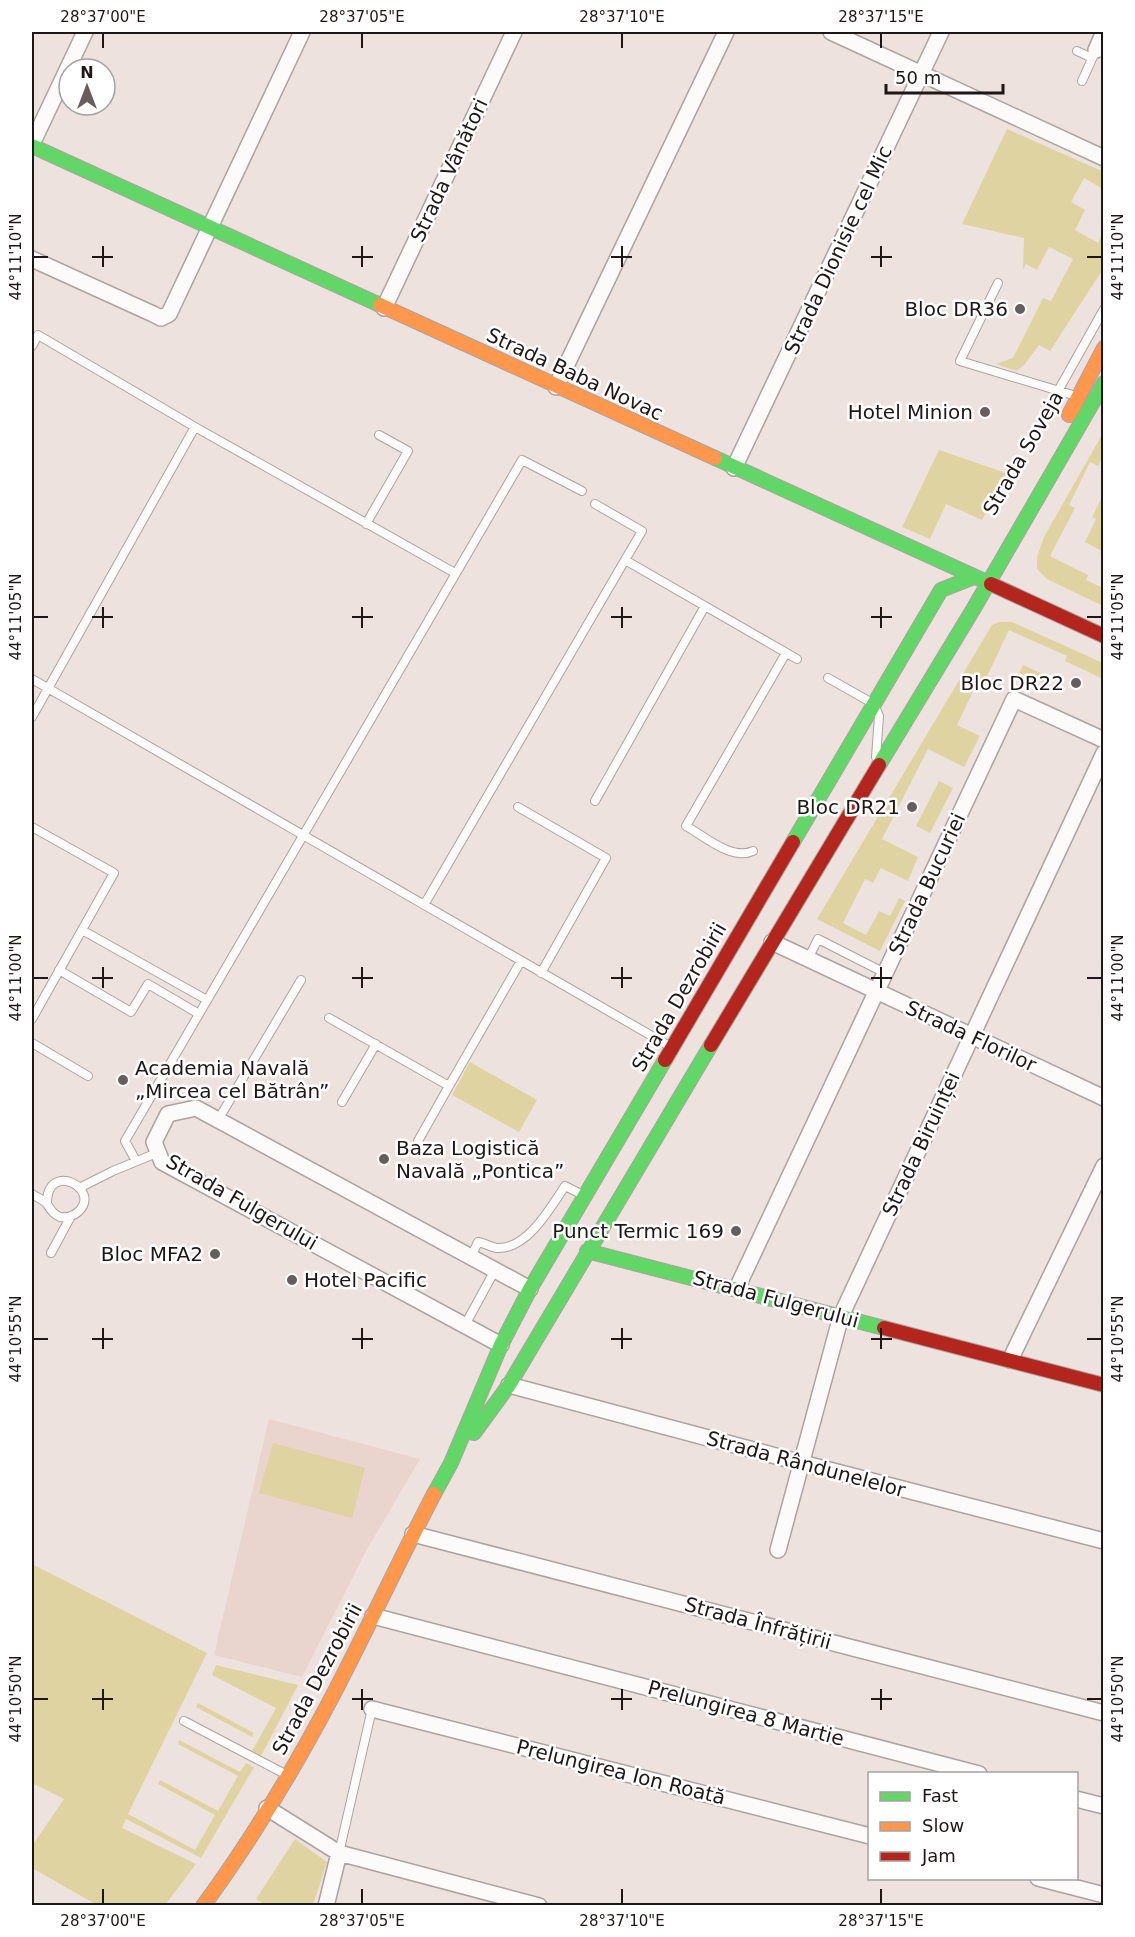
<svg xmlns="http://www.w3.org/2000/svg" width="1135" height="1937" viewBox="0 0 1135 1937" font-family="'DejaVu Sans',sans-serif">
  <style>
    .built { fill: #e9d4ce }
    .green { fill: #e0d3a2 }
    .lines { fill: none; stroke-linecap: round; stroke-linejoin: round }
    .lane-casing { stroke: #aba3a0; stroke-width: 10 }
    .street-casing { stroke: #aba3a0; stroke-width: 18 }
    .fast-casing { stroke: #aba3a0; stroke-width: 16 }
    .slow-casing { stroke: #aba3a0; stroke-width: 16 }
    .jam-casing { stroke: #aba3a0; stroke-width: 16 }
    .lane { stroke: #fcfbfa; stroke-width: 8 }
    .street { stroke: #fcfbfa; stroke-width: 15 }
    .fast { stroke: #63d668; stroke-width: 14 }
    .slow { stroke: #ff974d; stroke-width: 14 }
    .jam { stroke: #b3261e; stroke-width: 14 }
    .ticks { fill: none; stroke: #1e1715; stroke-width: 2 }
    .poi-dot { fill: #675e5c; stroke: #fff; stroke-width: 2 }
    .labels { text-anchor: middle; stroke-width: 5; stroke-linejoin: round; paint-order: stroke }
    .street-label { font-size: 20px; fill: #1e1715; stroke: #fff }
    .poi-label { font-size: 20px; fill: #1e1715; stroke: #fff; text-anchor: end }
    .neatline { fill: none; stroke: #1e1715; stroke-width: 2 }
    .ticks-label { font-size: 15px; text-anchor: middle; fill: #1e1715 }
  </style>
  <rect width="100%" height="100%" fill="#eee2df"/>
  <path class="built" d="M269,1419L420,1459L366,1551L302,1677L214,1655Z"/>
  <path class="green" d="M1007,129L1104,172L1103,189L1084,178L1071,202L1085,210L1075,230L1098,243L1103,233V269L1050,351L1039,345L1024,365L1016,371L996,364L1013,358L1043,298L1051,301L1073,259L1049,247L1037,270L1026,264L1023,270L1024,238L962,224Z
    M1103,433V455L1098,466L1090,462L1069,505L1075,508L1050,556L1088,575L1086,580L1103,588V606L1047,579L1037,569V557L1044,537Z
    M939,450L1009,474L982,520L946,504L930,539L902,527Z
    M1103,495V556L1100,554L1102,551L1085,542L1096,519L1092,517Z
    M999,622H1012L1103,663V679L1065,661L1067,656L1009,630L983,685L977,683L957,725L980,736L964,767L928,749L882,839L918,857L908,881L881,868L873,883L865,879L843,923L866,935L879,911L890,916L899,898L905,901L880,951L817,919L992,625Z
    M1023,665L1051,678L1048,685L1019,673Z
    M939,781L953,788L930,833L916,826Z
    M470,1062L537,1100L519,1132L452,1095Z
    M273,1443L365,1468L352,1518L259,1493Z
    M32,1564L207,1653L128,1814L195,1850L215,1815L158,1784L160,1780L218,1811L238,1776L178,1744L179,1740L240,1772L246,1763L254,1767L201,1858L126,1819L122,1828L196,1864L165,1905H97L32,1868V1846L64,1799L32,1783Z
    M216,1665L298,1685L261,1756L252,1751L276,1708L212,1675Z
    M198,1703L254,1733L252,1737L196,1707Z
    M295,1839L327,1862L313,1905H266L256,1899Z"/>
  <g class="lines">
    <g class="lane-casing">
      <path id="lane" d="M1077,51L1092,58
        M1082,81L1096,50L1104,54
        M998,283L960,361L1076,396
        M32,346L38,335L195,427
        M1058,391L1104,309
        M595,504L642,531L625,560
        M366,524L408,451L379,435
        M828,678L874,704L879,716L876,757
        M32,679L671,1047
        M32,717L195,427L455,573
        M595,801L705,606
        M518,807L606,858L541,973
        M32,827L114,873L32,1019
        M753,851C732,861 704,836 686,826L786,653
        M424,905L625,560L797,659
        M82,930L207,1000
        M808,959L818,939L885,973
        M59,970L131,1012L148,984L199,1014
        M329,1018L449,1086L521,961
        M32,1043L88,1076
        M342,1102L376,1044
        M218,1120L301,980
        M418,1141L449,1086
        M136,1161L125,1141L522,460L582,491
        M79,1188L113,1171L159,1152
        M32,1194C36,1197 44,1200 47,1204C51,1210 53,1214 60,1217C66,1218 73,1216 78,1212C103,1189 47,1160 47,1203
        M51,1253L71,1216
        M471,1257L478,1242C484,1243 491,1247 497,1248C527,1250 551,1207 565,1186L583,1195
        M465,1325L495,1270
        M184,1721L287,1775
        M339,1853L372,1709"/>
    </g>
    <g class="street-casing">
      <path id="street" d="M831,32L1104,158
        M1096,50L1104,32
        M32,144L85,32
        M32,259L153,314L161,318L169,314L302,32
        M384,308L514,32
        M556,387L726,32
        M734,468L941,32
        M772,942L1104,1098
        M737,1288L1014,699L1104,740
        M501,1345L162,1162L154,1142L168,1114L196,1108L530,1289
        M1010,1360L1104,1166
        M509,1385L802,1463L1104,1541
        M413,1534L1104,1713
        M778,1550L841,1316L1104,753
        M373,1616L979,1774
        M372,1709L870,1836
        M1076,1799L1104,1806
        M267,1808L339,1853L539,1906
        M1038,1878L1104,1895
        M326,1906L339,1853"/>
    </g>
    <g class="fast-casing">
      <path id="fast" d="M32,146L380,305
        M715,458L991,584
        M879,765L974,608L1104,383
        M793,842L941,590L974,577
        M587,1251L884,1328
        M474,1433L509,1385L711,1045
        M434,1494L451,1463L501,1345L530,1289L665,1060"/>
    </g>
    <g class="slow-casing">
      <path id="slow" d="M380,305L715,458
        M1069,415L1104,348
        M203,1906C251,1841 294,1769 332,1697C367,1630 399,1561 434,1494"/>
    </g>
    <g class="jam-casing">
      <path id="jam" d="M991,584L1104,636
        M711,1045L879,765
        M665,1060L793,842
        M884,1328L1104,1385"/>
    </g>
    <use href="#lane" class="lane"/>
    <use href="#street" class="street"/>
    <use href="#fast" class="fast"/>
    <use href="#slow" class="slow"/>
    <use href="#jam" class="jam"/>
  </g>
  <path class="ticks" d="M103,33V48M362,33V48M622,33V48M881,33V48M103,246V267M362,246V267M622,246V267M881,246V267M33,257H48M92,257H113M352,257H373M611,257H632M871,257H892M1087,257H1102M103,607V628M362,607V628M622,607V628M881,607V628M33,617H48M92,617H113M352,617H373M611,617H632M871,617H892M1087,617H1102M103,967V988M362,967V988M622,967V988M881,967V988M33,978H48M92,978H113M352,978H373M611,978H632M871,978H892M1087,978H1102M103,1328V1349M362,1328V1349M622,1328V1349M881,1328V1349M33,1339H48M92,1339H113M352,1339H373M611,1339H632M871,1339H892M1087,1339H1102M103,1689V1710M362,1689V1710M622,1689V1710M881,1689V1710M33,1699H48M92,1699H113M352,1699H373M611,1699H632M871,1699H892M1087,1699H1102M103,1889V1904M362,1889V1904M622,1889V1904M881,1889V1904"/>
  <g class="poi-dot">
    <circle cx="1020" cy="309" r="6"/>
    <circle cx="985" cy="412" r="6"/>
    <circle cx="1076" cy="683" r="6"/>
    <circle cx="912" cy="807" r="6"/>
    <circle cx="123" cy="1080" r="6"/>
    <circle cx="384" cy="1159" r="6"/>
    <circle cx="736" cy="1231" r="6"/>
    <circle cx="215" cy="1254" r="6"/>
    <circle cx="292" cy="1280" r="6"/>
  </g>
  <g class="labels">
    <g class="street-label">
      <text transform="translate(449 170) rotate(-65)" y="7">Strada Vânători</text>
      <text transform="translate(838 250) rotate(-65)" y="7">Strada Dionisie cel Mic</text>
      <text transform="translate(575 374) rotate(25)" y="7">Strada Baba Novac</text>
      <text transform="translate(1023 453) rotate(-60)" y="7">Strada Soveja</text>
      <text transform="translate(927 884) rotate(-65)" y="7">Strada Bucuriei</text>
      <text transform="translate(679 997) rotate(-60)" y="7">Strada Dezrobirii</text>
      <text transform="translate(971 1036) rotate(25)" y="7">Strada Florilor</text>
      <text transform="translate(921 1144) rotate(-65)" y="7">Strada Biruinței</text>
      <text transform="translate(242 1202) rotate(30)" y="7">Strada Fulgerului</text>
      <text transform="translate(776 1299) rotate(15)" y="7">Strada Fulgerului</text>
      <text transform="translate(806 1464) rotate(15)" y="7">Strada Rândunelelor</text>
      <text transform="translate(758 1623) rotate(15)" y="7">Strada Înfrățirii</text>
      <text transform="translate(317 1679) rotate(-62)" y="7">Strada Dezrobirii</text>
      <text transform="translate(746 1713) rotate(15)" y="7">Prelungirea 8 Martie</text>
      <text transform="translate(621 1772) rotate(14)" y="7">Prelungirea Ion Roată</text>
    </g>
    <g class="poi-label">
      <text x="1008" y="316">Bloc DR36</text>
      <text x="973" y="419">Hotel Minion</text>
      <text x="1064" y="690">Bloc DR22</text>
      <text x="900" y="814">Bloc DR21</text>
      <text x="135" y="1075" text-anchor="start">Academia Navală<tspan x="135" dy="23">„Mircea cel Bătrân”</tspan></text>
      <text x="396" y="1155" text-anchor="start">Baza Logistică<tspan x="396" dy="23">Navală „Pontica”</tspan></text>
      <text x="724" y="1238">Punct Termic 169</text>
      <text x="203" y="1261">Bloc MFA2</text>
      <text x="304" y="1287" text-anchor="start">Hotel Pacific</text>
    </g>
  </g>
  <rect width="1135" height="1937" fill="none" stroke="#ffffff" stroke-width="66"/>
  <rect x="868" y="1772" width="210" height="108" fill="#ffffff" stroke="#a5a2a1" stroke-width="1.5"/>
  <rect x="880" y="1792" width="30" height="9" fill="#63d668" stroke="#a5a2a1" stroke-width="1.5"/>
  <text x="922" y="1802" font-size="18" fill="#1e1715">Fast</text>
  <rect x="880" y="1822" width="30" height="9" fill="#ff974d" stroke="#a5a2a1" stroke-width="1.5"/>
  <text x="922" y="1832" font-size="18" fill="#1e1715">Slow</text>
  <rect x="880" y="1852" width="30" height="9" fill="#b3261e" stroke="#a5a2a1" stroke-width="1.5"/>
  <text x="922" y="1862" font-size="18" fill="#1e1715">Jam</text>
  <g transform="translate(87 87)"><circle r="28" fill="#ffffff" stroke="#a5a2a1" stroke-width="1.5"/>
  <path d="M0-4.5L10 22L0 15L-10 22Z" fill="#675e5c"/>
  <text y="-9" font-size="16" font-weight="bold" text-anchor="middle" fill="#1e1715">N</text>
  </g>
  <path d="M886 84v9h117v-9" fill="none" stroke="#1e1715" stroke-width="3"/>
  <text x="895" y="84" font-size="18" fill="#1e1715" stroke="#ffffff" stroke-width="4.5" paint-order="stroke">50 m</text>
  <rect x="33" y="33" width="1069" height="1871" class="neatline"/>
  <g class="ticks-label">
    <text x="103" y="22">28°37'00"E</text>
    <text x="362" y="22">28°37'05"E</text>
    <text x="622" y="22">28°37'10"E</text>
    <text x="881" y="22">28°37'15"E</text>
    <text transform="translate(16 257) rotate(-90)" y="5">44°11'10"N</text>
    <text transform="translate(1118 257) rotate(-90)" y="5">44°11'10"N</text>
    <text transform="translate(16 617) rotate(-90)" y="5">44°11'05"N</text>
    <text transform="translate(1118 617) rotate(-90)" y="5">44°11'05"N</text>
    <text transform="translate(16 978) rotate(-90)" y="5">44°11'00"N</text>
    <text transform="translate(1118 978) rotate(-90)" y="5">44°11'00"N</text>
    <text transform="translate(16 1339) rotate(-90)" y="5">44°10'55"N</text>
    <text transform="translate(1118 1339) rotate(-90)" y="5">44°10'55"N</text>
    <text transform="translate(16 1699) rotate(-90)" y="5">44°10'50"N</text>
    <text transform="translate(1118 1699) rotate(-90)" y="5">44°10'50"N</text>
    <text x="103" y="1926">28°37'00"E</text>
    <text x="362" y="1926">28°37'05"E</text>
    <text x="622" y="1926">28°37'10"E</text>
    <text x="881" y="1926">28°37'15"E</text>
  </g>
</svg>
